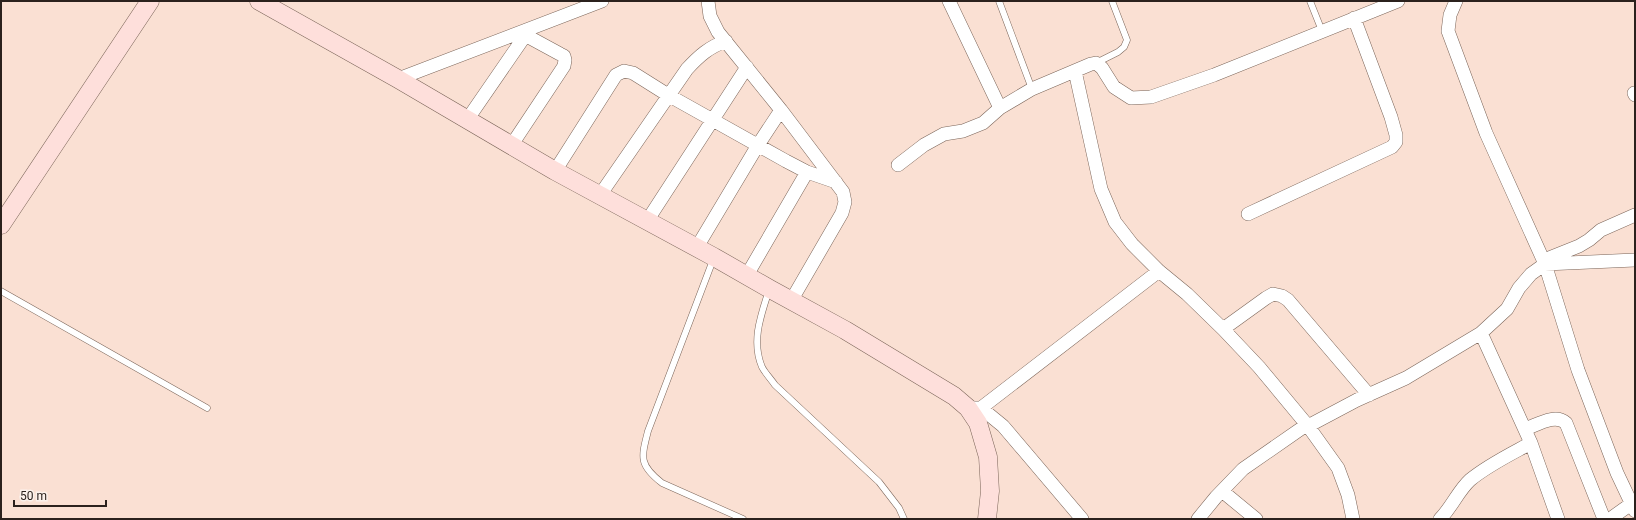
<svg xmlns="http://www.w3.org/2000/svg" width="1636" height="520" viewBox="0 0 1636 520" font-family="Roboto,sans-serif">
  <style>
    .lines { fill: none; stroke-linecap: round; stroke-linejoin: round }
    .lane-casing { stroke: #7b6559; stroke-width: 7 }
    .street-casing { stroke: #7b6559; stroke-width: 14 }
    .secondary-casing { stroke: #7b6559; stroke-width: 19 }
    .lane { stroke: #fff; stroke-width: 6 }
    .street { stroke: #fff; stroke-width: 13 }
    .secondary { stroke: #fedfdb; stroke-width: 18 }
  </style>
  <rect width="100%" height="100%" fill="#fae0d3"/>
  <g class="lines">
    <g class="lane-casing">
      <path id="lane" d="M999,1L1032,89
        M1310,1L1322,31
        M1096,63L1118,52L1124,47L1127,40L1112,1
        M713,260L648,431C641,458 639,465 662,483L743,519
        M769,290C761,315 751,341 762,367C765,373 771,379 775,385L879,482L899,508L904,519
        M1,291L207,408"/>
    </g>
    <g class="street-casing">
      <path id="street" d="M708,1L710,16L718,32L781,110L843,192L845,202L842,213L791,301
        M949,1L1000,108
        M1456,1L1450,15L1448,31L1486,133L1545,264L1578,370L1617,473L1635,511
        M1075,71L1101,189L1115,222L1132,244L1159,271L1187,294L1223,329L1259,367L1308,426L1338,468L1348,495L1353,519
        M398,79L602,1
        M1634,93L1635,95
        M467,120L529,30
        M511,146L564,66L565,60L564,56L560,54L525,35
        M898,165L924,145L944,134L963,131L983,123L1000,108L1032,89L1091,64L1096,63L1102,68L1114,87L1131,98L1151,97L1214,75L1398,1
        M555,171L616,75L624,71L633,73L668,95L786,161L807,172L836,182
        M600,195L687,69C699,56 709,47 726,41
        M1248,214L1392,147L1396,142V135L1391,117L1354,18
        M647,221L747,67
        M697,247L758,145L781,110
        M1544,260L1579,246L1589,240L1601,230L1635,215
        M747,275L807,172
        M1223,329L1266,298L1273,294L1282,296L1288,300L1369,395
        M1481,333L1531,443L1558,519
        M973,408H981L1003,426L1082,519
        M981,408L1159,271
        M1525,429C1537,425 1555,413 1566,423L1604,519
        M1222,491L1256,519
        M1198,519L1216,497L1243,469L1302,428L1308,426L1357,400L1406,378L1481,333L1507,309L1519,288L1531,274L1545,264L1635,260
        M1440,519C1452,507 1458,491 1470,480C1488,465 1511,454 1531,443
        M1610,519L1631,504"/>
    </g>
    <g class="secondary-casing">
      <path id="secondary" d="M259,1L398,79L555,171L714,257L770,289L845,330L954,396L968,408L978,423L988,457L990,491L987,519
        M1,225L150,1"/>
    </g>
    <use href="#lane" class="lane"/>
    <use href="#street" class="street"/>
    <use href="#secondary" class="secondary"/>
  </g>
  <rect width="1636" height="520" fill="none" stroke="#2b211d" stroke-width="4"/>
  <path d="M14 500v6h92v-6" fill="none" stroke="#2b211d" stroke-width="2"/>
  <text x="20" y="500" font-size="12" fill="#2b211d" stroke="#fbf1eb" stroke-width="3" paint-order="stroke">50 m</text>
</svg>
